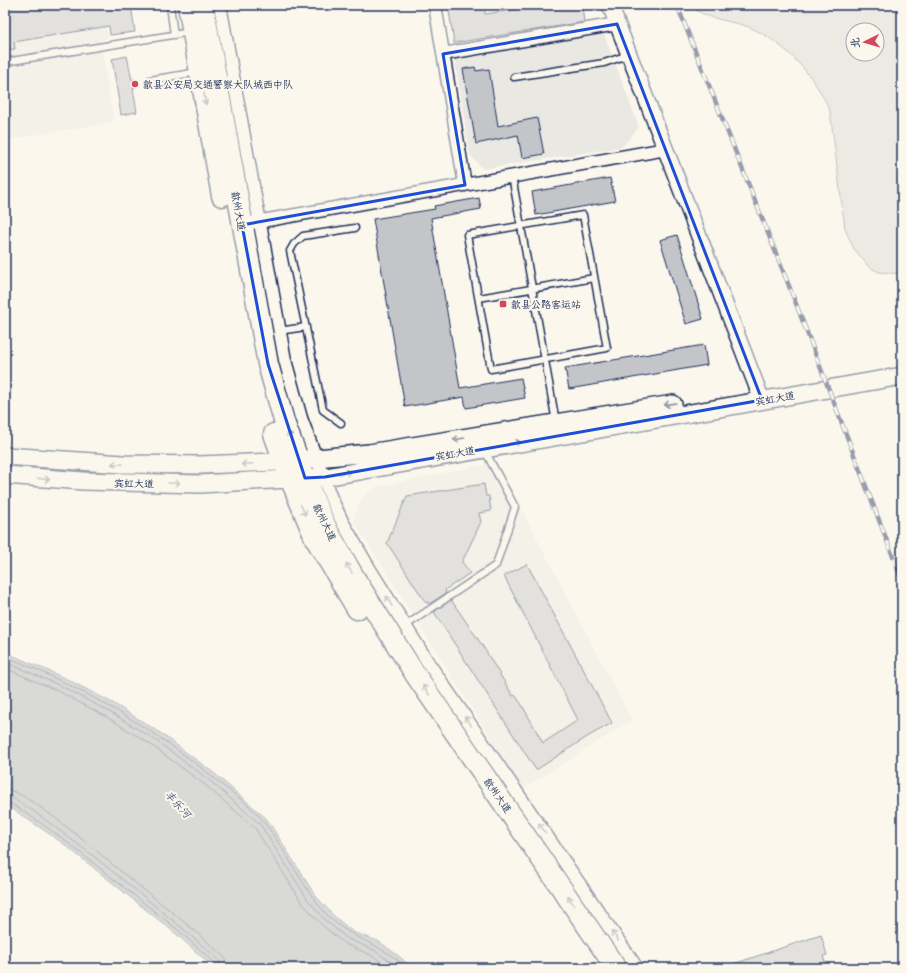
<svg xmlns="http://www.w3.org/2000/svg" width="907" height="973" viewBox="0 0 907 973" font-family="'Shantell Sans','LXGW WenKai TC',sans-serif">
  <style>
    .built { fill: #eae8e2 }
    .green { fill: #dadad7; stroke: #7a849a; fill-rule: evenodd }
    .water { fill: #afb3bb; stroke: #747e96 }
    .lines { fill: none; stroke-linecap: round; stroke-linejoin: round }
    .shore { stroke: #566483; stroke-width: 1 }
    .building { fill: #c3c5c9; stroke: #1b2f5e }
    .service-casing { stroke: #1b2f5e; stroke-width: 9 }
    .minor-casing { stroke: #1b2f5e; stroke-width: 15 }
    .tertiary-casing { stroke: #1b2f5e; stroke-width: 18 }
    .secondary-casing { stroke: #1b2f5e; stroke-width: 20 }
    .trunk-casing { stroke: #1b2f5e; stroke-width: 23 }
    .service { stroke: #fbf7ec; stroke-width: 6 }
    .minor { stroke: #fbf7ec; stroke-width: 12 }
    .tertiary { stroke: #fbf7ec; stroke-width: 15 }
    .secondary { stroke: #fbf7ec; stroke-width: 17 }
    .trunk { stroke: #fbf7ec; stroke-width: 20 }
    .rail-casing { stroke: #1b2f5e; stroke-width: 4.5 }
    .rail { stroke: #fbf7ec; stroke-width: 3; stroke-dasharray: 9; stroke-linecap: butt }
    .oneway { stroke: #8b93a5 }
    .marked { fill: none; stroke: #1d4ed8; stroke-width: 3; stroke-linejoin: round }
    .poi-dot { fill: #d1495b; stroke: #fbf7ec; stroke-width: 1.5 }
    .labels { text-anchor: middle; stroke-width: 4; stroke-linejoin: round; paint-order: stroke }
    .poi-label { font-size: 10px; fill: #1b2f5e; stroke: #fbf7ec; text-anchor: start }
    .street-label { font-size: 10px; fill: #1b2f5e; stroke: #fbf7ec }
    .water-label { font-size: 11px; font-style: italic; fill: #47577a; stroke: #fbf7ec }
  </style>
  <rect width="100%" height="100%" fill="#fbf7ec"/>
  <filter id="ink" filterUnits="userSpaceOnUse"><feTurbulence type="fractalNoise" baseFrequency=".025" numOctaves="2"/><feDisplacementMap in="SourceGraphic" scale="8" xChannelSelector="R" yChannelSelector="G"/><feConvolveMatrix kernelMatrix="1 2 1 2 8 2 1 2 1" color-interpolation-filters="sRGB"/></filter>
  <g filter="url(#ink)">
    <path class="built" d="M5,5H102L108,38L100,40L114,122L5,140Z
      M604,34L639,127L622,147L483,169L470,155L454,57Z
      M497,462L632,720L523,789L353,520L359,502L367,493L376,487Z"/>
    <path class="green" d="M689,5H902V274L879,272L869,267L854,249L845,229L830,111C815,75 780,37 743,25C725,20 703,18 689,5ZM853,30H877V54H853Z"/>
    <path class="water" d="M5,652L65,678L113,703L159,732L214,773L267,819L315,895L333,915L353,932L378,941L399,956L412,968H214L175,933L90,865L61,842L5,804Z"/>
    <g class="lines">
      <path class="shore" d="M5,656C83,688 156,729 221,784C235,795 253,807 264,822C288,852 302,889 329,917C352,940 383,944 407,968
        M5,662L61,686L108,711L154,739L209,780L260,824L308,900L326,921L348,939L374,950L399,968
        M5,668L58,691L105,716L150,744L205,785L255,828L303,904L322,925L345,944L371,955L390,968
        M5,789C28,790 107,861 129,878C157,900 185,922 212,946L225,958L227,968
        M5,795L11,797L35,812L96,858L181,927L219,960L221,968
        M5,800L32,817L63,839L178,930L215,963L216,968"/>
    </g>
    <path class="building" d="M15,5H131L135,32L110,35L109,26L14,42L15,49L5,50V7Z
      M448,5H484L485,14L547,5H582L584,22L454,43Z
      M127,56L132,80L135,79L136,87L133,88L137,112L121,115L112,59Z
      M475,67L476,71L489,69L498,126L537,118L544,154L522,158L518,135L476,144L463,69Z
      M610,178L615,201L536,215L532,192Z
      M479,198L481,209L431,218L460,388L521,378L525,398L466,408L464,397L405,407L373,219L435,209L434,206Z
      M677,235L703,319L686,324L660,240Z
      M704,345L707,365L569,389L565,368Z
      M484,484L486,496H489L491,511L479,513L481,522L462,562L470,573L445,590L446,593L429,604L428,602L426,603L387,543L407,496Z
      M527,564L612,723L587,737L536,770L434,612L451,600L482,645L513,696L515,695L522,705L543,743L578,720L504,576Z
      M821,935L827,955L823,956L827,968H805L803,963L787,968H727V966Z"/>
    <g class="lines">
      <g class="service-casing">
        <path id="service" d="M170,5L174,35
          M5,62L191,32
          M514,77L604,63L628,55
          M150,80L198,72
          M512,176L556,422
          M583,215L607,348L491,369L467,235Z
          M479,298L594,278
          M278,331L306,327
          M341,423L323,410L290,251L294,244L303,236L355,228
          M405,626L496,565L515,507L485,451"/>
      </g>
      <g class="minor-casing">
        <path id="minor" d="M220,5L285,360L301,418L331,498L343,523L369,568L429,664L637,968
          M435,5L465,185
          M443,54L617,24
          M251,223L666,149"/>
      </g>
      <g class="tertiary-casing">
        <path id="tertiary" d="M610,5L762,400"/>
      </g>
      <g class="secondary-casing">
        <path id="secondary" d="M5,456L123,464L200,465L276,462L369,453L673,404
          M5,475L83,481L200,484L325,477L902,376"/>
      </g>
      <g class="trunk-casing">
        <path id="trunk" d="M188,5L222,196
          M203,5L268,364L285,424L316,505L328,531L354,577L415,674L616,968
          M274,434L292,483L315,538L357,609"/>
      </g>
      <use href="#service" class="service"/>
      <use href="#minor" class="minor"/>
      <use href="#tertiary" class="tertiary"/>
      <use href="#secondary" class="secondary"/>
      <use href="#trunk" class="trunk"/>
      <g class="rail-casing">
        <path id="rail" d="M677,5L793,296L902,580"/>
      </g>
      <use href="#rail" class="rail"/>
    </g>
    <defs><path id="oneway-shaft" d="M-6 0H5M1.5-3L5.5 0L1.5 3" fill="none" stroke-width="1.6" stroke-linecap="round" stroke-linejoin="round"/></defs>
    <g class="oneway">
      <use href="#oneway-shaft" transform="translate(205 99) rotate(80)"/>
      <use href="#oneway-shaft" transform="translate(670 404) rotate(170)"/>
      <use href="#oneway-shaft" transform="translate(290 437) rotate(-109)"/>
      <use href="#oneway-shaft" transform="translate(459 439) rotate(171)"/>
      <use href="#oneway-shaft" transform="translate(515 443) rotate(-10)"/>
      <use href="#oneway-shaft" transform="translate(117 464) rotate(-178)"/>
      <use href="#oneway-shaft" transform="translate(247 464) rotate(177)"/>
      <use href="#oneway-shaft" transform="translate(345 473) rotate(-11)"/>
      <use href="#oneway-shaft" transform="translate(44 479) rotate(5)"/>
      <use href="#oneway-shaft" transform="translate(174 483)"/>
      <use href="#oneway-shaft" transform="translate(303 510) rotate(66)"/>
      <use href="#oneway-shaft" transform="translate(349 568) rotate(-120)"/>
      <use href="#oneway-shaft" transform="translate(389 601) rotate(-121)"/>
      <use href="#oneway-shaft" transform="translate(426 690) rotate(-124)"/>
      <use href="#oneway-shaft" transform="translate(468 721) rotate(-125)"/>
      <use href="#oneway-shaft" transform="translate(542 828) rotate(-125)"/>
      <use href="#oneway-shaft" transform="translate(571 901) rotate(-124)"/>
      <use href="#oneway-shaft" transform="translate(615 936) rotate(-124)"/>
    </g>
  </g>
  <path d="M0 0H907V973H0ZM617,24L762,400L325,477L305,478L268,364L242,225L465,185L443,54Z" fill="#fbf7ec" fill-opacity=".55" fill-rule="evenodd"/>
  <path class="marked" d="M617,24L762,400L325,477L305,478L268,364L242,225L465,185L443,54Z"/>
  <g class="poi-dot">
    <circle cx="135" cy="84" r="4"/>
    <rect x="499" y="300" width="8" height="8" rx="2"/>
  </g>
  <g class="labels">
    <g class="poi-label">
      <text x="143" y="88">歙县公安局交通警察大队城西中队</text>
      <text x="511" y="308">歙县公路客运站</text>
    </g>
    <g class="street-label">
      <text transform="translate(239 211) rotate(80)" y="4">歙州大道</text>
      <text transform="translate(775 398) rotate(-10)" y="4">宾虹大道</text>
      <text transform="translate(455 453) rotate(-10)" y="4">宾虹大道</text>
      <text transform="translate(134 483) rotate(1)" y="4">宾虹大道</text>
      <text transform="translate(325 522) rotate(64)" y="4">歙州大道</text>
      <text transform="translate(498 795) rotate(55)" y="4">歙州大道</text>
    </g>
    <g class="water-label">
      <text transform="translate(178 804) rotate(48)" y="4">丰乐河</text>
    </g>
  </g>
  <rect width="907" height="973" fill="none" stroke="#fbf7ec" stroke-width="20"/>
  <rect x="10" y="10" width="887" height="953" fill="none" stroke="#1b2f5e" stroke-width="1.5" filter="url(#ink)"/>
  <g transform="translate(865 42) rotate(265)"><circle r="19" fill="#fbf7ec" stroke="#a1a7b3"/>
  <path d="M0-3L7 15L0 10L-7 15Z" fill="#d1495b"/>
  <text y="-6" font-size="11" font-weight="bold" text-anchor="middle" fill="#1b2f5e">北</text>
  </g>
</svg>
